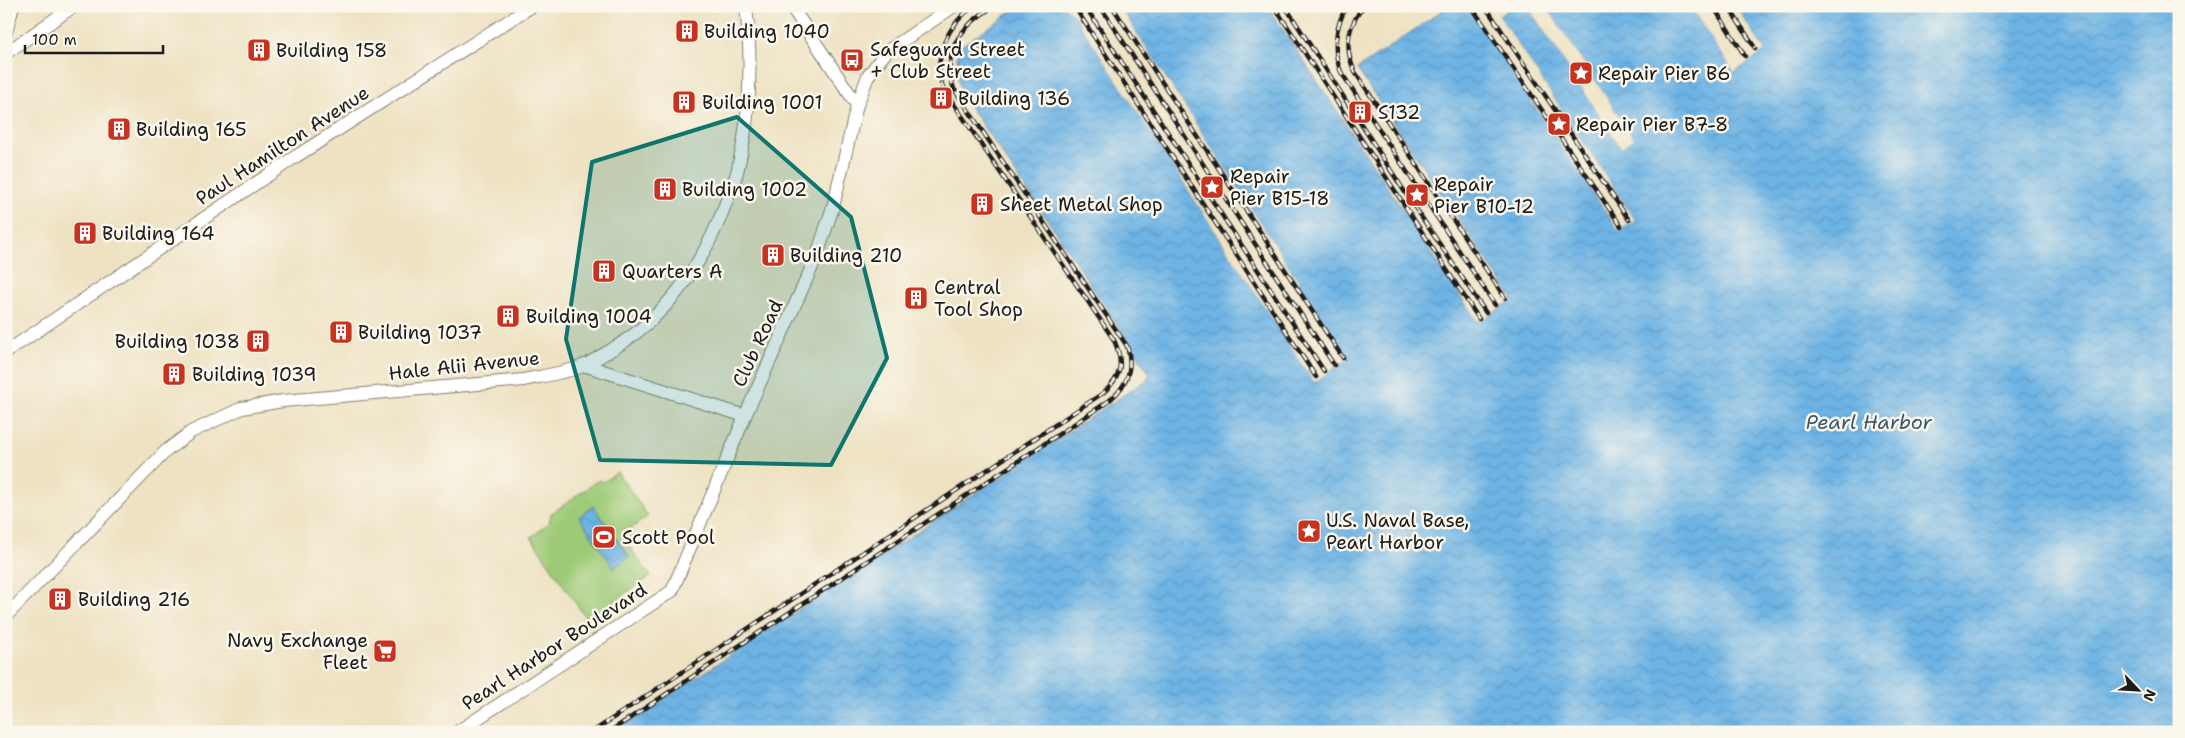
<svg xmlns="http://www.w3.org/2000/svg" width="2185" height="738" viewBox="0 0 2185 738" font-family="'Shantell Sans',sans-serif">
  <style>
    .grass { fill: #9eca77; stroke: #5d734a }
    .water { fill: url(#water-waves); stroke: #446880 }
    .pier { fill: #eee2c2 }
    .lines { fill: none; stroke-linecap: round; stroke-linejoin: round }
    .minor-casing { stroke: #857f6f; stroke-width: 14 }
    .minor { stroke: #fff; stroke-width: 12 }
    .rail-casing { stroke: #1c1c1c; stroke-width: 4.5 }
    .rail { stroke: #fbf7ec; stroke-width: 2.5; stroke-dasharray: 8; stroke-linecap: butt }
    .marked { fill: #0f766e; fill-opacity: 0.2; stroke: #0f766e; stroke-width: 4; stroke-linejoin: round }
    .labels { text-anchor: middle; stroke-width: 5; stroke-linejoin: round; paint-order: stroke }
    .poi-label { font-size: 19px; fill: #1c1c1c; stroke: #fbf7ec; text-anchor: start }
    .street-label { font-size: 19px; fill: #1c1c1c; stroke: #fbf7ec }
    .water-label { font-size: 20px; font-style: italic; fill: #3c586c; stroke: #fbf7ec }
  </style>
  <defs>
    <pattern id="water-waves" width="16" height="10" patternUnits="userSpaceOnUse" patternTransform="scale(1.25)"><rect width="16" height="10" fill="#6db3e4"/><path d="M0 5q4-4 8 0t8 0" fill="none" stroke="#5e99c3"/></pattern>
  </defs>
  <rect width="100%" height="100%" fill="#fbf7ec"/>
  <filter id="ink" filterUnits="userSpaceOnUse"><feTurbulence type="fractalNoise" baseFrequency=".02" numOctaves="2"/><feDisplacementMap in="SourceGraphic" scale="10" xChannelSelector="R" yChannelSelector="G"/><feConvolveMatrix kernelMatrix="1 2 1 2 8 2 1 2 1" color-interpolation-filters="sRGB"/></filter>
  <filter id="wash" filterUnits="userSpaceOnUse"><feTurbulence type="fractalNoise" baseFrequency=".0096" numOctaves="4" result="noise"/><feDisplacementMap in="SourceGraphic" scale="20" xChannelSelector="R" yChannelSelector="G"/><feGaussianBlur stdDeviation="1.12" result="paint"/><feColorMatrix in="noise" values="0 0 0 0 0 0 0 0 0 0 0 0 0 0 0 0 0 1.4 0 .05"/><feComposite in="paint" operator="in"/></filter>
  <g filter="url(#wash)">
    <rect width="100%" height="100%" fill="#eee2c2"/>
    <path class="grass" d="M617,472L648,516L629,530L636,539L628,545L651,576L587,620L531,537L549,523L551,514L600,479L603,482Z"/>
    <path class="water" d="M1020,6H1064L1077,19L1313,381H1316L1346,360L1347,356L1119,6H1267L1477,321L1479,322L1511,301L1512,298L1357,69L1449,6H1468L1619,231L1635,220L1499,16L1513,6H1528L1621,148L1634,139L1546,6H1690L1734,72L1765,51L1735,6H2179V732H614L1148,379L1150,374L1053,228L965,100C956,81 956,68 958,48Z
      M593,506L629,556L614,568L579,517Z"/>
    <path class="pier" d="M1117,6H1119L1347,356L1346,360L1316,381H1313L1077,19L1079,18L1316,378L1345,356Z
      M1528,6H1531L1622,144L1631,138L1544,6H1546L1634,139L1621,148Z
      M1690,6H1693L1735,69L1761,51L1732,6H1735L1765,51L1734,72Z
      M1499,16L1635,220L1619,231L1482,27L1484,26L1619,227L1631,220L1497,17Z"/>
  </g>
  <g filter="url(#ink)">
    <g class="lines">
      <g class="minor-casing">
        <path id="minor" d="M791,6L857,105
          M6,32L13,6
          M6,53L74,6
          M6,352L295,157L532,6
          M584,365L745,416
          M6,616L166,451L191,432L242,408L283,401L524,380C543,376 564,373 583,366C591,363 598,357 606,353C666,319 704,264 727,200C731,189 736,179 738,168C751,115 752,59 746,6
          M457,732L672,591L745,416L816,258L833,207L857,105L868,76L886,52L954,6"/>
      </g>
      <use href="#minor" class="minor"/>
      <g class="rail-casing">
        <path id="rail" d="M1074,6L1316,377
          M1085,6L1324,371
          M1100,6L1334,365
          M1112,6L1343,358
          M1274,6L1479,319
          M1285,6L1408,197L1486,313
          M1347,6C1335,26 1332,51 1341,72L1495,305
          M1364,6C1347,26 1344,49 1355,72L1505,298
          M1471,6L1621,226
          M1485,6L1629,220
          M1713,6L1745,56
          M1728,6L1755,48
          M592,732L1103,393C1122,377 1124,363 1114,340L943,88C932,57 948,24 974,6
          M609,732L1103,405C1124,391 1135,371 1127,346L954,89C940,50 963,25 994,6"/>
      </g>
      <use href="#rail" class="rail"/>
    </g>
  </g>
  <path class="marked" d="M737,117L851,217L887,358L831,465L600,460L566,339L592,162Z"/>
  <defs>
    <g id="building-square" transform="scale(1.25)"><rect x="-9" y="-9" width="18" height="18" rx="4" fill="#c8321e" stroke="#fbf7ec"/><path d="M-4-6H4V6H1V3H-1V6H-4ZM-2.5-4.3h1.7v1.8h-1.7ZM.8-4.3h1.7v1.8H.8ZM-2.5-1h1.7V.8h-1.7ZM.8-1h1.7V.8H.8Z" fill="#fff"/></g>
    <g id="bus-square" transform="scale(1.25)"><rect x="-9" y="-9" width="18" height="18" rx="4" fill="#c8321e" stroke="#fbf7ec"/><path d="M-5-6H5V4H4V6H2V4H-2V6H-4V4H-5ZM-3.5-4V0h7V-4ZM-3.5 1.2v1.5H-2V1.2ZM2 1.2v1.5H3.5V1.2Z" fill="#fff"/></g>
    <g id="sight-square" transform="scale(1.25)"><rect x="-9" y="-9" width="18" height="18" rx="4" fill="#c8321e" stroke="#fbf7ec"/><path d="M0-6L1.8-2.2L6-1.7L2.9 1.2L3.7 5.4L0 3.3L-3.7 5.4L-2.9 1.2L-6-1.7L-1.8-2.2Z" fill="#fff"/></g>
    <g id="stadium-square" transform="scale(1.25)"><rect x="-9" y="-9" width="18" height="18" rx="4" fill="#c8321e" stroke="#fbf7ec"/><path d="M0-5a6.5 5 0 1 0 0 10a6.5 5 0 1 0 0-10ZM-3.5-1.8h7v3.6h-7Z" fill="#fff"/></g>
    <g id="supermarket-square" transform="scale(1.25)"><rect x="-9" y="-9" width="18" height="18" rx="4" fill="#c8321e" stroke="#fbf7ec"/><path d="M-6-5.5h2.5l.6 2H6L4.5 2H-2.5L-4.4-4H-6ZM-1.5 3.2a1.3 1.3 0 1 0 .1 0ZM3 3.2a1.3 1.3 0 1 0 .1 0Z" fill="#fff"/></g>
  </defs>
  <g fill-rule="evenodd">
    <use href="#building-square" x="687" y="31"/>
    <use href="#building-square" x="259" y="50"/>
    <use href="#bus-square" x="852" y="60"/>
    <use href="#sight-square" x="1581" y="73"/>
    <use href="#building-square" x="941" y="98"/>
    <use href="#building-square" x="684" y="102"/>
    <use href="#building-square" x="1360" y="112"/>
    <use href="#sight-square" x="1559" y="124"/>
    <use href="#building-square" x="119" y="129"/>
    <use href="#sight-square" x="1212" y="187"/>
    <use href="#building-square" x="665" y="189"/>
    <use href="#sight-square" x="1417" y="195"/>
    <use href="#building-square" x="982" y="204"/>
    <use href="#building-square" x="85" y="233"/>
    <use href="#building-square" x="773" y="255"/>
    <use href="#building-square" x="604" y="271"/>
    <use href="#building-square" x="916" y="298"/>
    <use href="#building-square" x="508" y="316"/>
    <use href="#building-square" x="341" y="332"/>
    <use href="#building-square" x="258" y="341"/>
    <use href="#building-square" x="174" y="374"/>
    <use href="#sight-square" x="1309" y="531"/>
    <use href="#stadium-square" x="604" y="537"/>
    <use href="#building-square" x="60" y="599"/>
    <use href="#supermarket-square" x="385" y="651"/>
  </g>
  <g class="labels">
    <g class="poi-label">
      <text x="704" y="38">Building 1040</text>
      <text x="870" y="56">Safeguard Street<tspan x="870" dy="22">+ Club Street</tspan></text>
      <text x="276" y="57">Building 158</text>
      <text x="1598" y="80">Repair Pier B6</text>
      <text x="958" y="105">Building 136</text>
      <text x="702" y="109">Building 1001</text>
      <text x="1378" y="119">S132</text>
      <text x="1576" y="131">Repair Pier B7-8</text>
      <text x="136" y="136">Building 165</text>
      <text x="1230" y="183">Repair<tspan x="1230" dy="22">Pier B15-18</tspan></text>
      <text x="1434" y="191">Repair<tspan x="1434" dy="22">Pier B10-12</tspan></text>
      <text x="682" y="196">Building 1002</text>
      <text x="1000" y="211">Sheet Metal Shop</text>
      <text x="102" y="240">Building 164</text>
      <text x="790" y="262">Building 210</text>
      <text x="622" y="278">Quarters A</text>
      <text x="934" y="294">Central<tspan x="934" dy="22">Tool Shop</tspan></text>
      <text x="526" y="323">Building 1004</text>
      <text x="358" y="339">Building 1037</text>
      <text x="240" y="348" text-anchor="end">Building 1038</text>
      <text x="192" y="381">Building 1039</text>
      <text x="1326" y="527">U.S. Naval Base,<tspan x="1326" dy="22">Pearl Harbor</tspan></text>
      <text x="622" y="544">Scott Pool</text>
      <text x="78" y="606">Building 216</text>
      <text x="368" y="647" text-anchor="end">Navy Exchange<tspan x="368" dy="22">Fleet</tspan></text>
    </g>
    <g class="street-label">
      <text transform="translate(282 145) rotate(-33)" y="7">Paul Hamilton Avenue</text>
      <text transform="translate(757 343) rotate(-65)" y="7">Club Road</text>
      <text transform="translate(464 365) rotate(-6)" y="7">Hale Alii Avenue</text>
      <text transform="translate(554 646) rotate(-33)" y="7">Pearl Harbor Boulevard</text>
    </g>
    <g class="water-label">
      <text x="1869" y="429">Pearl Harbor</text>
    </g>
  </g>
  <rect width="2185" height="738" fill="none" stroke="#fbf7ec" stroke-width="25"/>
  <g transform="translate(2138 690) rotate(115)" stroke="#fbf7ec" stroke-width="4" paint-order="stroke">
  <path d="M0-4L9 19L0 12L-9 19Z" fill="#1c1c1c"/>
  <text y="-8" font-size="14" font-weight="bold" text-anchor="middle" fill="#1c1c1c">N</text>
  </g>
  <path d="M25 45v8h138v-8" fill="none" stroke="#1c1c1c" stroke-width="2.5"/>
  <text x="32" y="45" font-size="15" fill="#1c1c1c" stroke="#fbf7ec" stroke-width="4" paint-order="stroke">100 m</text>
</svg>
